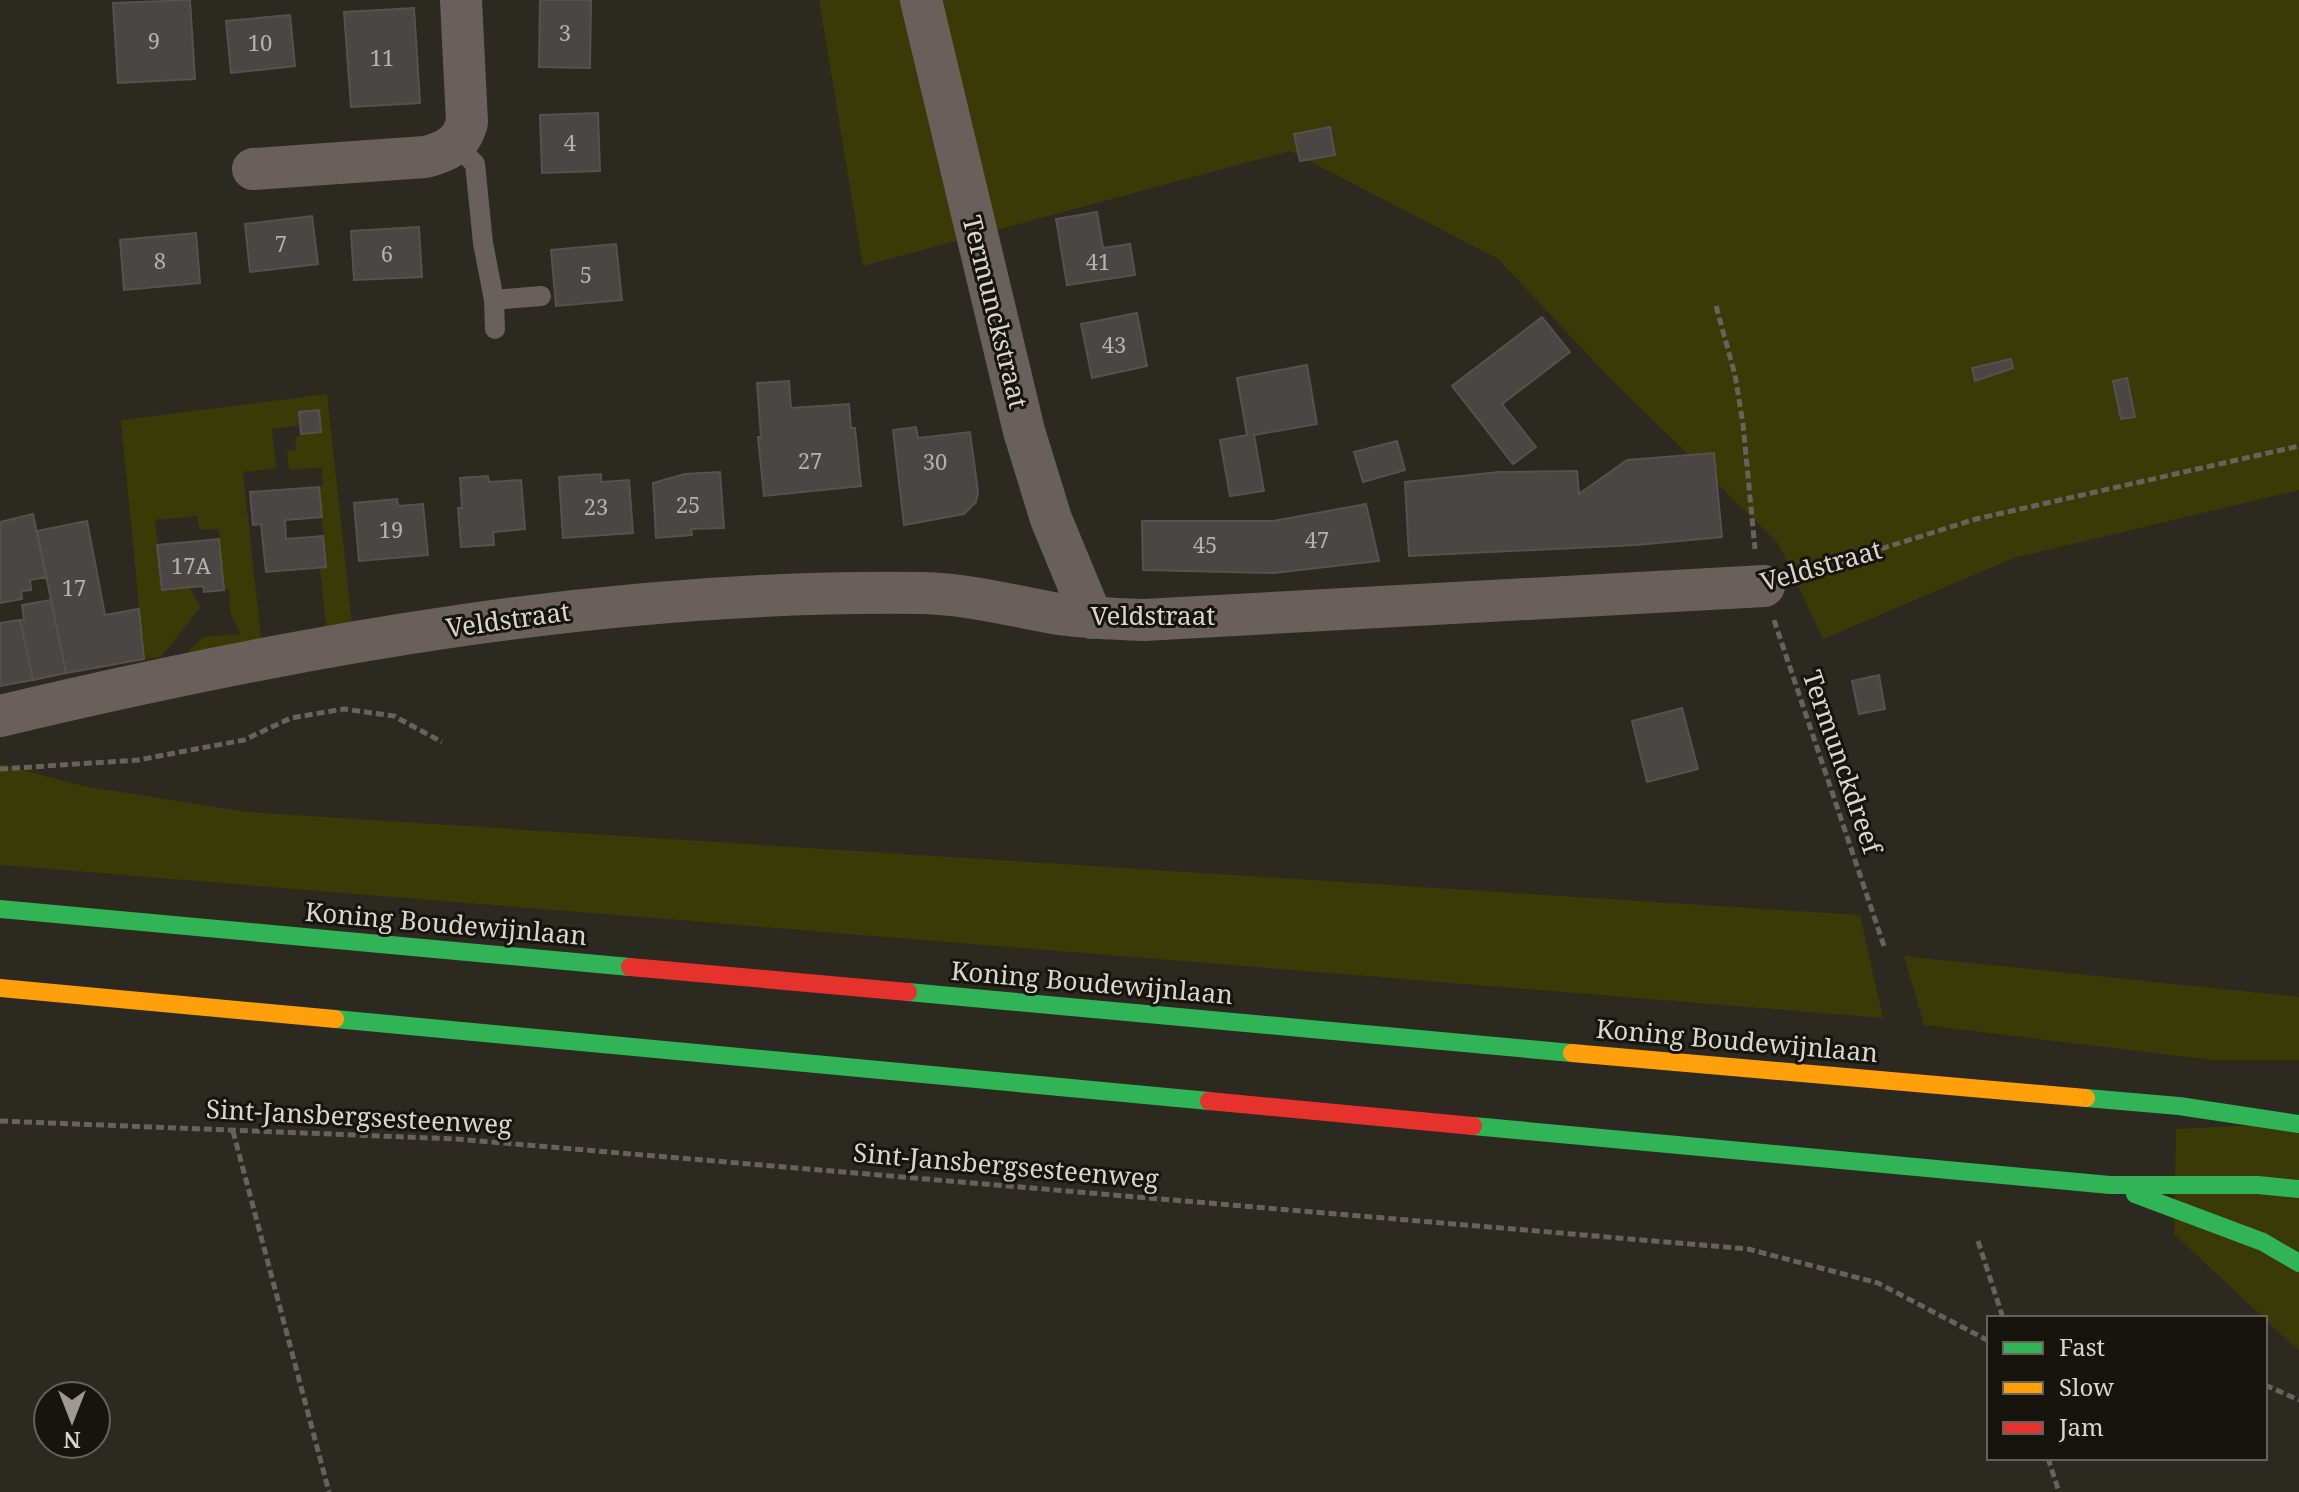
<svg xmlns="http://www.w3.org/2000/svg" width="2299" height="1492" viewBox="0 0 2299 1492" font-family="'Noto Serif',serif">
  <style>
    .green { fill: #3a3a06 }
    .building { fill: #4a4644; stroke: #56514f; stroke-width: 2 }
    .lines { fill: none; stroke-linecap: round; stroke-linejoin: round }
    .path { stroke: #68615c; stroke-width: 5; stroke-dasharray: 8 4; stroke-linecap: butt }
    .lane { stroke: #69605c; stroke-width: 20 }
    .street { stroke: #69605c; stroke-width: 42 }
    .fast { stroke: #30b455; stroke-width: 18 }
    .slow { stroke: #ff9f0a; stroke-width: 18 }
    .jam { stroke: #e5322d; stroke-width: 18 }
    .labels { text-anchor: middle; stroke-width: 6; stroke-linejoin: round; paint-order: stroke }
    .number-label { font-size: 22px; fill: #b6b2ab }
    .street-label { font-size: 26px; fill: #dad6cd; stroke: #16140d }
  </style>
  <rect width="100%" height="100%" fill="#2c2920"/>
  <path class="green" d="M819,0H2299V490L2014,558L1823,639L1778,543L1606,374L1498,259L1290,151L863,266Z
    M327,394L353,632L327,637L320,568L326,567L319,487L323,486L322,467L289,470L287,451L296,450L295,438L301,434L320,432L318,410L300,411L301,425L272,429L276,468L243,472L262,647L186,654L203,637L240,634L230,612L229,589L224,590L219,529L199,530L197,516L155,520L162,590L189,587L201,607L161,657L144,659L121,420Z
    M0,764L83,786L247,812L1860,915L1883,1018L0,865Z
    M1904,956L2299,997V1060H2212L1924,1025Z
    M2299,1123V1351L2174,1234L2176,1129Z"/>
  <path class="building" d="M190,0L195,79L118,83L113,3Z
    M540,0H591L590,68L539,67Z
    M414,8L420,103L351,107L344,12Z
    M290,15L295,66L231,73L226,21Z
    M598,113L600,171L542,173L540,115Z
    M1330,127L1335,155L1300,161L1294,134Z
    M1097,212L1103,248L1130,244L1135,275L1067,285L1056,219Z
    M312,216L318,264L250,272L245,224Z
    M419,227L422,277L354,280L351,231Z
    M196,233L200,283L124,290L120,240Z
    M616,244L622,300L556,306L551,250Z
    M1137,313L1147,366L1092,378L1081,324Z
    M1542,317L1570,352L1502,404L1536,447L1513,464L1452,386Z
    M2011,359L2013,368L1975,381L1972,368Z
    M1307,365L1317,424L1254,435L1264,491L1230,496L1220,440L1247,435L1237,378Z
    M2127,378L2135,417L2121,419L2113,381Z
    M789,381L791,408L849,404L851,428H855L861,486L764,496L758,437H761L757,383Z
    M319,410L321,432L301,434L299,412Z
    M916,427L918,438L970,432L978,492L976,502L964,514L904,525L893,430Z
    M1397,441L1405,470L1363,482L1354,452Z
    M1714,453L1722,537L1636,545L1409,556L1405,482L1500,472L1577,471L1579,494L1627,460Z
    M720,472L724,528L691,529L692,535L656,538L653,483L685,474Z
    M601,474V482L629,480L633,533L563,538L559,477Z
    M488,476L489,482L521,480L525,529L493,532L494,545L461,547L458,508H462L460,478Z
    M319,487L322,517L285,520L286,539L323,536L326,567L266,572L261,524L253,525L250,492Z
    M397,499L398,506L423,504L428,555L359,561L354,503Z
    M1366,504L1379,561L1274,573L1143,570L1142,521H1273Z
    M33,514L46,577L30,580L31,590L21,591L22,599L0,603V522Z
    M87,521L105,615L139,609L144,659L66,673L37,531Z
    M219,539L224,590L204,592L203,586L162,590L157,545Z
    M51,600L66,673L33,680L20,620H24L22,605Z
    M20,620L33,680L0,686V623Z
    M1879,675L1885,709L1859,714L1852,681Z
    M1682,708L1698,769L1647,782L1632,721Z"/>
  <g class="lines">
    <path class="path" d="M1716,306L1735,375L1743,424L1755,549
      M1801,574L1976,519L2299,446
      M1774,620L1885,949
      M0,769L138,760L244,740L291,718L344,709L394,716L442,742
      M0,1121L456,1139L1748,1249L1878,1283L1989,1341
      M233,1131L329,1492
      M1978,1241L2003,1318
      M2265,1385L2299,1400
      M2048,1458L2059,1492"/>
    <path class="lane" d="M456,144L475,164L483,243L494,300L495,329
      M494,300L541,296"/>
    <path class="street" d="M921,0L1024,431L1051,519L1092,618
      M253,169L425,157C446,152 462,144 467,122L461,0
      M0,716C302,644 610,589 922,593C968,594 1014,606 1059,614C1087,618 1115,619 1144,620L1764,586"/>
    <path class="fast" d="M0,909L630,967
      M908,992L1572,1053
      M335,1019L1209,1101
      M2086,1098L2179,1106L2299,1124
      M1473,1126L2110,1185H2258L2299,1189
      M2135,1194L2263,1242L2299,1263"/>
    <path class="slow" d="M0,988L335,1019
      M1572,1053L2086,1098"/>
    <path class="jam" d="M630,967L908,992
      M1209,1101L1473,1126"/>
  </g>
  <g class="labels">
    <g class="number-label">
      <text x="565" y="41">3</text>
      <text x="154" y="49">9</text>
      <text x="260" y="51">10</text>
      <text x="382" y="66">11</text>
      <text x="570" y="151">4</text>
      <text x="281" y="252">7</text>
      <text x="387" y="262">6</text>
      <text x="160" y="269">8</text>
      <text x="1098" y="270">41</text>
      <text x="586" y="283">5</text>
      <text x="1114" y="353">43</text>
      <text x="810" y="469">27</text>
      <text x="935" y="470">30</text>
      <text x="688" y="513">25</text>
      <text x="596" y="515">23</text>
      <text x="391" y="538">19</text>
      <text x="1317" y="548">47</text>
      <text x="1205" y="553">45</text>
      <text x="191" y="574">17A</text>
      <text x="74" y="596">17</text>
    </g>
    <g class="street-label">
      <text transform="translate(995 312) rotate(76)" y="9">Termunckstraat</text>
      <text transform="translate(1821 566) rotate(-16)" y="9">Veldstraat</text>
      <text x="1153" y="625">Veldstraat</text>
      <text transform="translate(508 620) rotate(-8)" y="9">Veldstraat</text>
      <text transform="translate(1842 762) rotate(71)" y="9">Termunckdreef</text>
      <text transform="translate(446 924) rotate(5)" y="9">Koning Boudewijnlaan</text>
      <text transform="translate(1092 983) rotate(5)" y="9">Koning Boudewijnlaan</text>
      <text transform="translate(1737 1041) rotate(5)" y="9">Koning Boudewijnlaan</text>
      <text transform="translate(359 1117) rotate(3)" y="9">Sint-Jansbergsesteenweg</text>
      <text transform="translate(1006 1166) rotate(5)" y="9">Sint-Jansbergsesteenweg</text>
    </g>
  </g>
  <rect x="1987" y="1316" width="280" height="144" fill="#16140d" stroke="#64625a" stroke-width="2"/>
  <rect x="2003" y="1342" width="40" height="12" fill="#30b455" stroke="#64625a" stroke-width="2"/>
  <text x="2059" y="1356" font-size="24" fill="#dad6cd">Fast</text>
  <rect x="2003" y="1382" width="40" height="12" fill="#ff9f0a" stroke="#64625a" stroke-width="2"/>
  <text x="2059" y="1396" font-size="24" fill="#dad6cd">Slow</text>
  <rect x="2003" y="1422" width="40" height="12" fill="#e5322d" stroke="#64625a" stroke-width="2"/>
  <text x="2059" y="1436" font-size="24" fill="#dad6cd">Jam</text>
  <g transform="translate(72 1420) rotate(180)"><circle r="38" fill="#16140d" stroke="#64625a" stroke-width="2"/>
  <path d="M0-6L14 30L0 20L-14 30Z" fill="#9d9990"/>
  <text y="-12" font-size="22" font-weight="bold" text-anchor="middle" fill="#dad6cd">N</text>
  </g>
</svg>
